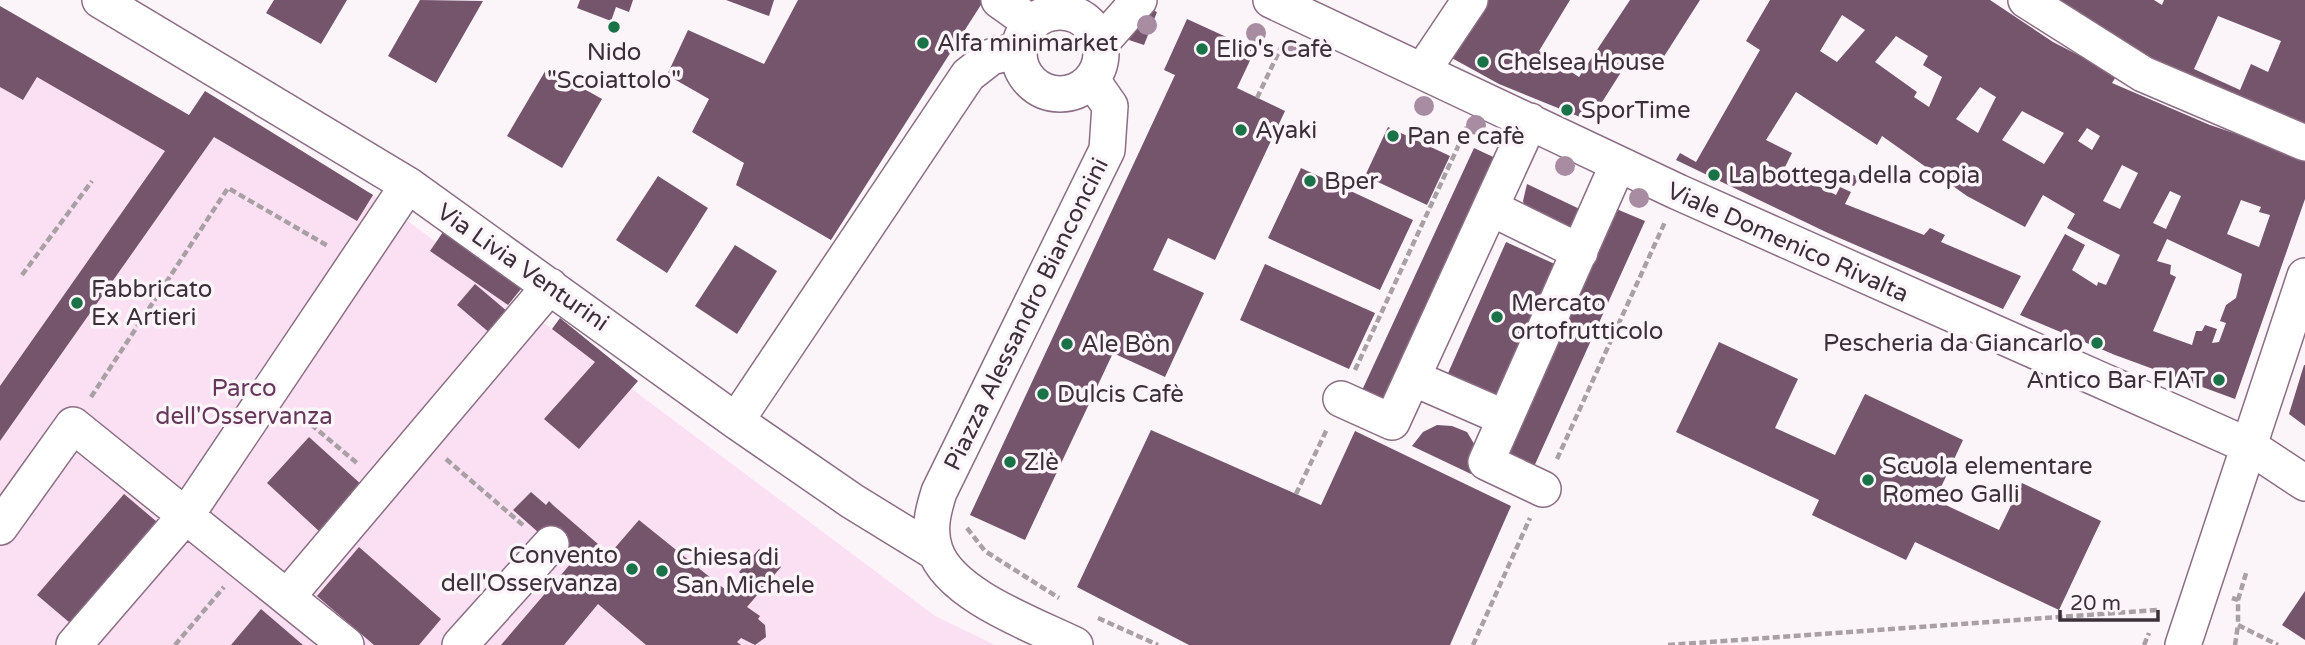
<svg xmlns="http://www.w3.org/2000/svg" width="2305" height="645" viewBox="0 0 2305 645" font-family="'Varela Round',sans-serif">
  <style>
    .green { fill: #fbdff2 }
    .building { fill: #74556c; fill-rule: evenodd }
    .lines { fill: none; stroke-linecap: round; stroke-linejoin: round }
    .minor-casing { stroke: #8b6e83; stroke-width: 38 }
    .path { stroke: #a9a0a6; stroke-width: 4.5; stroke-dasharray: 7 3.5; stroke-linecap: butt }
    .minor { stroke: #fff; stroke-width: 35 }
    .tree { fill: #a88ca2 }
    .poi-dot { fill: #1a7348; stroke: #fbf4f9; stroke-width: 2.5 }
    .labels { text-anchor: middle; stroke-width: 7; stroke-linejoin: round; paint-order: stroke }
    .poi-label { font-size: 24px; fill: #3c3038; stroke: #fbf4f9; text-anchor: start }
    .street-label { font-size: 24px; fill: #3c3038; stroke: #fbf4f9 }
    .park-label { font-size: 24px; fill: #65375a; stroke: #fbf4f9 }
  </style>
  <rect width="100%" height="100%" fill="#fbf4f9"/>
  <path class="green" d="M0,9L189,115L205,91L373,195L935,616L995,645H0Z"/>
  <path class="building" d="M274,0H347L321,44L266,13Z
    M420,0L483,1L436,83L388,56Z
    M580,0H633L629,12L616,7L611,21L577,8Z
    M726,0H774L769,16Z
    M798,0H984L831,240L736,185L744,163L692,132L709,99L667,75L688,30L764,64Z
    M1487,0H1570L1539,51L1579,77L1630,0H1700L1663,58L1659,56L1651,67L1632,55L1590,121L1499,84L1450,57Z
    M1770,0H1990L2053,42L2117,75L2112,83L2210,125L2305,157V199L2235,399L2115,355L2020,315L2065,234L2085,245L2072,270L2097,286L2098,282L2106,285L2120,255L2067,228L2075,214L2043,195L2025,227L1967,196L1882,136L1877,145L1796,92L1766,140L1792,153L1784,169L1836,195L1840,187L1851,192L1845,204L1924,235L1930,228L1945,235L1941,242L2021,276L2003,309L1828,233L1676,160L1680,153L1696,162L1760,50L1746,41ZM1842,15L1865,30L1837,62L1820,51ZM1896,36L1928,56L1923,65L1942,77L1929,107L1914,97L1917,92L1875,62ZM1980,87L1996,97L1978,133L1956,119ZM2022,111L2064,133L2044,164L2002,140ZM2087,128L2100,136L2092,150L2078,141ZM2122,165L2138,173L2120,209L2103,201ZM2170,191L2181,196L2166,229L2153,223ZM2241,200L2261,207L2259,212L2270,215L2259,247L2227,234ZM2167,239L2242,274L2236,298L2226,305L2220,321L2226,323L2219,342L2212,343L2217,329L2205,325L2202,331H2196L2192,345L2153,331L2176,277L2170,274L2171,265L2157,261Z
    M2043,0H2154L2162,5L2164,0H2305V130L2187,81ZM2218,16L2281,41L2268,72L2251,64L2240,90L2194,69Z
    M0,6L189,115L205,91L373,195L357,221L214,137L0,441V386L165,151L37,77L23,100L0,87Z
    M1143,6L1157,12L1144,45L1129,40Z
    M1187,19L1255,50L1237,88L1285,111L1215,260L1168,238L1153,270L1204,293L1165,377L1113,353L1025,540L970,515L1175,75L1164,70Z
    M547,68L602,99L562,168L507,136Z
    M1388,127L1450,156L1427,205L1365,176Z
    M1474,148L1504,162L1389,412L1358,399Z
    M1301,168L1413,220L1380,290L1268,238Z
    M1847,171L1859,178L1854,186L1842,181Z
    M658,176L708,208L667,273L616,240Z
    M1527,184L1586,212L1577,226L1558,230L1528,215L1523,201Z
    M1614,208L1645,221L1532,471L1502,458Z
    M443,232L521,289L508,305L430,251Z
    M1506,242L1557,265L1496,402L1445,380Z
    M735,245L777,271L737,334L695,306Z
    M1265,264L1375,313L1349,369L1240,320Z
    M475,284L508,312L491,334L457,305Z
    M560,318L638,381L579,449L544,419L595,362L552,329Z
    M1719,342L1798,379L1775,428L1835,455L1865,394L1963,440L1935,500L1999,530L2022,483L2101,521L2059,610L1915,542L1906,560L1812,515L1819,500L1676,432Z
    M2304,365H2305V426L2289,414Z
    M1437,425L1452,426L1467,432L1476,447V461L1471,474L1412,446L1423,432Z
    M1151,430L1321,505L1355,431L1511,506L1450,645H1189L1077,587Z
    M309,437L363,486L320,532L267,483Z
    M531,492L546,505L549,501L554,506L598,544L595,546L607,557L639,520L732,595L746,578L739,572L759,549L781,567L747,607L760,616L758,619L765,625L766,637L755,645L741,638L737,642L741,645H646L598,604L564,645H501L572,562L513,510Z
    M124,494L163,527L76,628L37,595Z
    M359,547L441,619L419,645H374L317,596Z
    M2305,591V640L2282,625Z
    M261,609L303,645H231Z"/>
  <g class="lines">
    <g class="minor-casing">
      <path id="minor" d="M100,0L408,185L736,421L852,501L935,552
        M999,0L1031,23
        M1271,0L1678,192L2249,446L2305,483
        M2026,0L2143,74L2305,143
        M1019 53a41 41 0 1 1 82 0a41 41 0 1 1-82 0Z
        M1100,44L1139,0
        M1423,70L1470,0
        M1491,208L1580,252
        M1413,378L1505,418
        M1341,399L1392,422L1530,121
        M736,421L968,75L991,57L1018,50
        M1543,489L1486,462L1618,164
        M0,527L73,425L346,645
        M287,597L550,286
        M74,645L187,514L408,185
        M460,645L551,544
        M1075,645C1034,625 950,595 935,550C928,530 933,511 939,492L1107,150L1110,106L1092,80
        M2183,645L2305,276"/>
    </g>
    <path class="path" d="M1257,98L1283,43
      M22,275L92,181
      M1355,370L1467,127
      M91,397L228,188L328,246
      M295,411L358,464
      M446,459L524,526
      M1557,459L1665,222
      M1296,494L1327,429
      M967,528L985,551L1059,598
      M2232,598L2238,600V625L2278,645
      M2238,600L2247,570
      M1098,618L1158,645
      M175,645L224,587
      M1473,645L1530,518
      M1668,645L2158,610
      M2144,645L2149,633
      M2235,645L2238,625"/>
    <use href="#minor" class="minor"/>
  </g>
  <g class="tree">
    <circle cx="1147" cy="25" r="10"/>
    <circle cx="1256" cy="33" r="10"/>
    <circle cx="1289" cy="49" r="10"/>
    <circle cx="1424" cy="106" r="10"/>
    <circle cx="1476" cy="125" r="10"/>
    <circle cx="1565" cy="166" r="10"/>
    <circle cx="1639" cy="198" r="10"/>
  </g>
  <g class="poi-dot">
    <circle cx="614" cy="27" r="7"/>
    <circle cx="923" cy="43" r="7"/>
    <circle cx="1202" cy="49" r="7"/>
    <circle cx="1483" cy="62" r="7"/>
    <circle cx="1567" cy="110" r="7"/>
    <circle cx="1241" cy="130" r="7"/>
    <circle cx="1393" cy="136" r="7"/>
    <circle cx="1714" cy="175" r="7"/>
    <circle cx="1310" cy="181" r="7"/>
    <circle cx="77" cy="303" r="7"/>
    <circle cx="1497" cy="317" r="7"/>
    <circle cx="2097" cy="343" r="7"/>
    <circle cx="1067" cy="344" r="7"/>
    <circle cx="2219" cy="380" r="7"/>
    <circle cx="1043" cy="394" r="7"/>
    <circle cx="1010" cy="462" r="7"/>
    <circle cx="1868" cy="480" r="7"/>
    <circle cx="632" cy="569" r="7"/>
    <circle cx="662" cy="571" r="7"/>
  </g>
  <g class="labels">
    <g class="poi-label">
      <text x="937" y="51">Alfa minimarket</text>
      <text x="1216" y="57">Elio's Cafè</text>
      <text x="614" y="60" text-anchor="middle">Nido<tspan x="614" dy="28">"Scoiattolo"</tspan></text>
      <text x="1497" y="70">Chelsea House</text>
      <text x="1581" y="118">SporTime</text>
      <text x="1255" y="138">Ayaki</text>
      <text x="1407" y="144">Pan e cafè</text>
      <text x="1728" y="183">La bottega della copia</text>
      <text x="1324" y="189">Bper</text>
      <text x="91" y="297">Fabbricato<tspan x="91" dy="28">Ex Artieri</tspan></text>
      <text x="1511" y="311">Mercato<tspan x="1511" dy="28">ortofrutticolo</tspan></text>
      <text x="2083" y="351" text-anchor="end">Pescheria da Giancarlo</text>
      <text x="1081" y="352">Ale Bòn</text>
      <text x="2205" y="388" text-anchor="end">Antico Bar FIAT</text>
      <text x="1057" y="402">Dulcis Cafè</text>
      <text x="1024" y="470">Zlè</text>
      <text x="1882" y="474">Scuola elementare<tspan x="1882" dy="28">Romeo Galli</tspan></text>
      <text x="618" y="563" text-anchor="end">Convento<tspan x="618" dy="28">dell'Osservanza</tspan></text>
      <text x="676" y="565">Chiesa di<tspan x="676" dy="28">San Michele</tspan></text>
    </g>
    <g class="street-label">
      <text transform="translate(1788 242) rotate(24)" y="8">Viale Domenico Rivalta</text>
      <text transform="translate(523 267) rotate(35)" y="8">Via Livia Venturini</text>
      <text transform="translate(1026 314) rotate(-64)" y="8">Piazza Alessandro Bianconcini</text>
    </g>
    <g class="park-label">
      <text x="244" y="396">Parco<tspan x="244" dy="28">dell'Osservanza</tspan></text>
    </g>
  </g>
  <path d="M2060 610v10h98v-10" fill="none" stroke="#3c3038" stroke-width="3.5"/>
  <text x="2070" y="610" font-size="21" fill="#3c3038" stroke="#fbf4f9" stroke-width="5" paint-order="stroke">20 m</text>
</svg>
